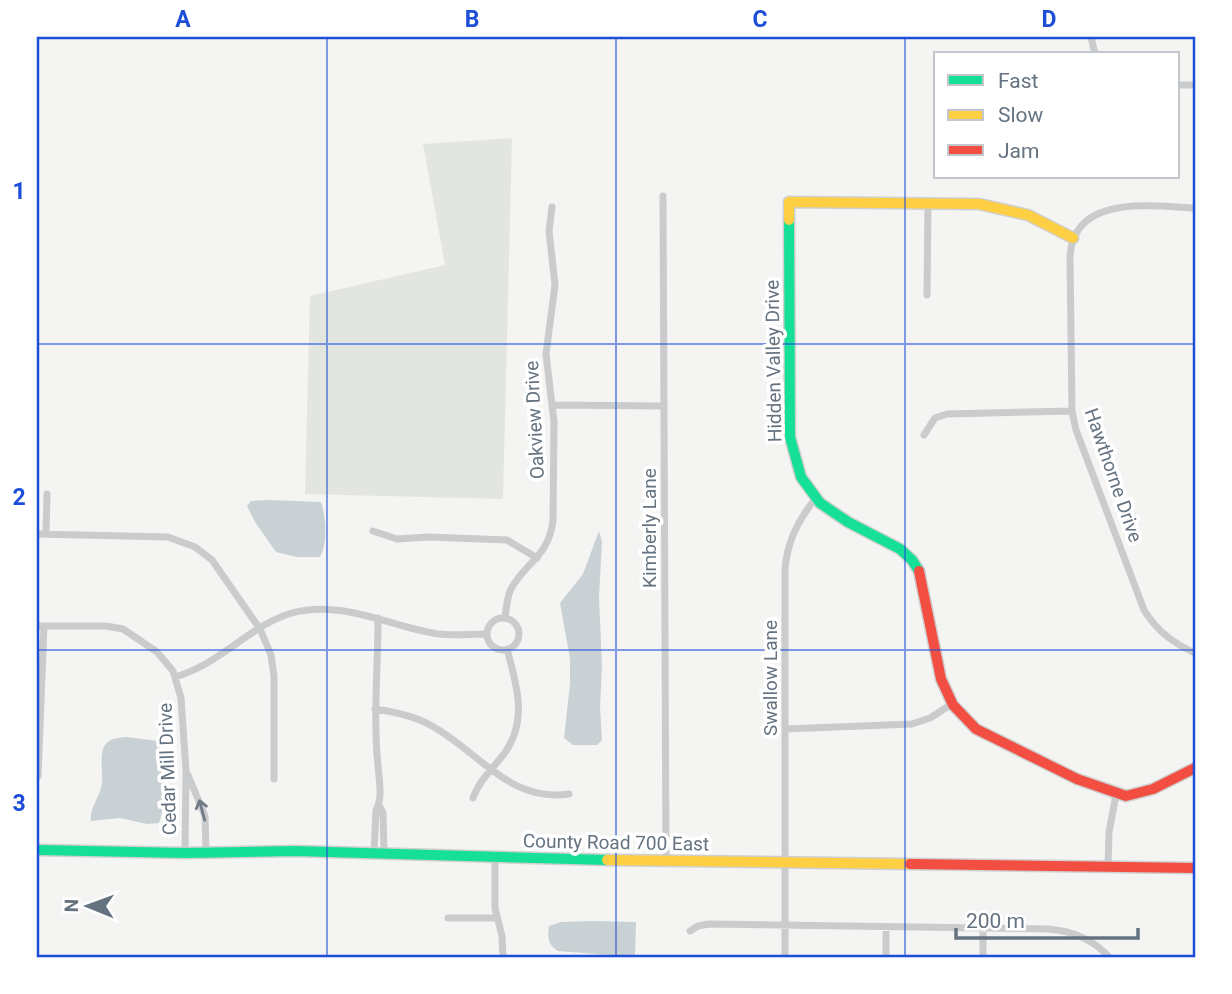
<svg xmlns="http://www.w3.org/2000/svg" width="1232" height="994" viewBox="0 0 1232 994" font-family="Roboto,sans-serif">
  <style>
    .green { fill: #e3e6e0 }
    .water { fill: #cad1d4 }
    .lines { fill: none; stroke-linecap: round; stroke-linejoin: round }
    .fast-casing { stroke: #d0d0d0; stroke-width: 13 }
    .slow-casing { stroke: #d0d0d0; stroke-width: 13 }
    .jam-casing { stroke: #d0d0d0; stroke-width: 13 }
    .street { stroke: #cacbcc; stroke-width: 7 }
    .fast { stroke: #16e098; stroke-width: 10 }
    .slow { stroke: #ffcf43; stroke-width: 10 }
    .jam { stroke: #f24e42; stroke-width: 10 }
    .oneway { stroke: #6f7c88 }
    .grid { fill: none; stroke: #1d4ed8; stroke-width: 2; stroke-opacity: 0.55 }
    .labels { text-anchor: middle; stroke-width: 7; stroke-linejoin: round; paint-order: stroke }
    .street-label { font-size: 19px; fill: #657381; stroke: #fff }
    .neatline { fill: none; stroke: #1d4ed8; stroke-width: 2.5 }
    .grid-label { font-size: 23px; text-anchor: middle; font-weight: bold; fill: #1d4ed8 }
  </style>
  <rect width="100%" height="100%" fill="#f4f4f2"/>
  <path class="green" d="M512,138L503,499L305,494L310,296L445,265L423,144Z"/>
  <path class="water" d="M269,500L321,502C326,517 328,542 320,557H297L276,552L255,522L247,506L251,501Z
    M599,531L602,542L599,597L602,666L600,706L602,740L597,745H573L564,738L570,684V659L560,603L583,574Z
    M126,737L158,741C167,759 166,804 159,823L147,824L120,818L91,821C89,808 100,797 102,784C103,773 99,753 105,745C110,738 118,738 126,737Z
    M594,921L636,922L635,957L558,951C548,945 547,937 549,926L561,922Z"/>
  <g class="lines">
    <g class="fast-casing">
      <path id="fast" d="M789,220L790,437L801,477L820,503L848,522L900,549L912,560L919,571
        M37,850L185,853L295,851L607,860"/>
    </g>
    <g class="slow-casing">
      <path id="slow" d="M789,220V202L979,204L1028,215L1073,238
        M607,860L910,864"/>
    </g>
    <g class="jam-casing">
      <path id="jam" d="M919,571L941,679L953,705L976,729L1077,779L1126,796L1153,789L1195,768
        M910,864L1195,868"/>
    </g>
    <path class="street" d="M1091,37L1095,54
      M1178,85H1195
      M663,196L666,860
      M1195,208C1150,206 1073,194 1070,257L1072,411L1076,430L1144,610C1157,631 1173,643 1195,653
      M927,295L928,203
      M552,405L664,406
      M924,435L935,418L947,414L1072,411
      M373,531L397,539L428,537L507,540L537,558
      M37,534L168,537L195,547L212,560L260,629L271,655L274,676V779
      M46,534L47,494
      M487 634a16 16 0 1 1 32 0a16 16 0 1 1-32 0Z
      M505,618C506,609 507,599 510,591C524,562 548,559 553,521L554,422L546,354L555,285L549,231L552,207
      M37,626H106L123,629L157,652L173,671L181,698L186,771L185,853
      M175,677C221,664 250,625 292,613C342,599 391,627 438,634C454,636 471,634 486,634
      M375,709C397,712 419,717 437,729C481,755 512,803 569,794
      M785,729L912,724L930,718L952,704
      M188,775L205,816L206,852
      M38,776L44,626
      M473,798C479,781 493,768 504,754C528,721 517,685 507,649
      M379,805L383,813L384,853
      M374,853L376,810C383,799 379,779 378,766C373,717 378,668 378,618
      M495,858V908L502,936L503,957
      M1108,867L1109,832L1116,795
      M448,918H497
      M690,931L698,926L709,924L1048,929C1072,931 1093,939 1109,957
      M785,957V570C787,542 797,523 814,500
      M886,957V927
      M983,957V928"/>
    <use href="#fast" class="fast"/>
    <use href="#slow" class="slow"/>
    <use href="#jam" class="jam"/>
  </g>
  <defs><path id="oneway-shaft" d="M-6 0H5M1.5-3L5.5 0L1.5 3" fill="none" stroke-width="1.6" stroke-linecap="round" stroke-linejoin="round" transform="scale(1.75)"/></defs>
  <use class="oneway" href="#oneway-shaft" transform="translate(202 810) rotate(-105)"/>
  <path class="grid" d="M327,37V957M616,37V957M905,37V957M37,344H1195M37,650H1195"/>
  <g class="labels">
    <g class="street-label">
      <text transform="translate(773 361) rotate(-91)" y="7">Hidden Valley Drive</text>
      <text transform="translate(534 420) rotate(-93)" y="7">Oakview Drive</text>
      <text transform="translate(1114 475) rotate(71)" y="7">Hawthorne Drive</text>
      <text transform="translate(649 528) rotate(-90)" y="7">Kimberly Lane</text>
      <text transform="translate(770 678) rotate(-90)" y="7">Swallow Lane</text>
      <text transform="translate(167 769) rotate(-92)" y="7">Cedar Mill Drive</text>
      <text transform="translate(616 842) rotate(1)" y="7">County Road 700 East</text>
    </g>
  </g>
  <rect width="1232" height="994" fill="none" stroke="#ffffff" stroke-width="77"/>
  <rect x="934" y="52" width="245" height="126" fill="#ffffff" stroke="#c1c7cd" stroke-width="2"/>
  <rect x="948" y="75" width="35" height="10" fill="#16e098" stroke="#c1c7cd" stroke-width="2"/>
  <text x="998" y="88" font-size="21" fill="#657381">Fast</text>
  <rect x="948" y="110" width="35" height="10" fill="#ffcf43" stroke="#c1c7cd" stroke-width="2"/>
  <text x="998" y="122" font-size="21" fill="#657381">Slow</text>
  <rect x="948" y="145" width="35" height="10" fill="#f24e42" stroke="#c1c7cd" stroke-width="2"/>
  <text x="998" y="158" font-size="21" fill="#657381">Jam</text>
  <g transform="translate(88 906) rotate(271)" stroke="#ffffff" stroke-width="5" paint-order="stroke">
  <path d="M0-5L12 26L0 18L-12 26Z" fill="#657381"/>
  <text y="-10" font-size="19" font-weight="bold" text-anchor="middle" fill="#657381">N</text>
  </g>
  <path d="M956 928v10h182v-10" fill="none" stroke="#657381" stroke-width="3.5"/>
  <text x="966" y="928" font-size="21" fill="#657381" stroke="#ffffff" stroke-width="5" paint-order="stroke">200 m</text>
  <rect x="38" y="38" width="1156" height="918" class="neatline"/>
  <g class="grid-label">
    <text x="183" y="27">A</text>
    <text x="472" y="27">B</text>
    <text x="760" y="27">C</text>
    <text x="1049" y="27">D</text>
    <text x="19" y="199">1</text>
    <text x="19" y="505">2</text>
    <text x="19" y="811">3</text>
  </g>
</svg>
